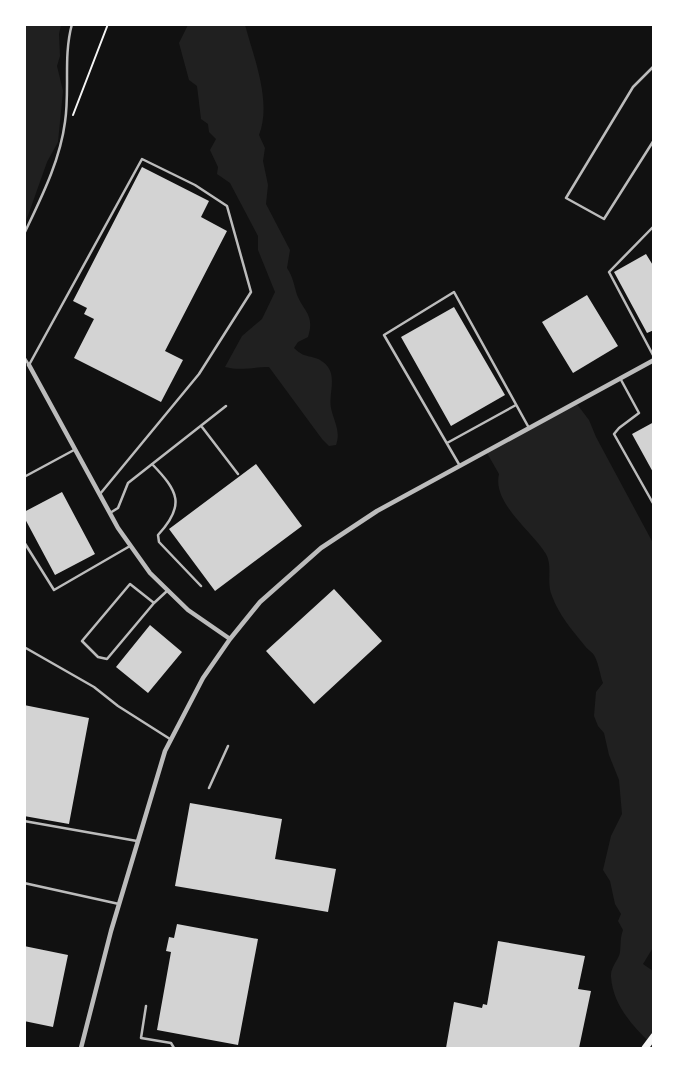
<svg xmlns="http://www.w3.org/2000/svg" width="678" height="1073" viewBox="0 0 678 1073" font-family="Mulish,sans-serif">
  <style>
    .green { fill: #202020 }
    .building { fill: #d3d3d3 }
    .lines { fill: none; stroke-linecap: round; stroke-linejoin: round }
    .path { stroke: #f5f5f5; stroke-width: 2 }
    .service { stroke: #bcbcbc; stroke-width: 2.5 }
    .minor { stroke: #bcbcbc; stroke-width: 4.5 }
    .secondary { stroke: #f5f5f5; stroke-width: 7 }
  </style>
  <rect width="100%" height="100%" fill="#111"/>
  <path class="green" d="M24,25H61L59,34L60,56L57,66L63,91L58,142L47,162L25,224Z
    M188,25H245C254,58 272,102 259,135L265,148L263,161L268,185L266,204L290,250L287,268C293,277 294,285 297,295C304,312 315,315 308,337L298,342L294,348C306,360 313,354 323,362C339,374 328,393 331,408C334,422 341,431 336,445L329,446L322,439L269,367C253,367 241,371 225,367L242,336L262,319L275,292L258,250V236L230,183L217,174L218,167L210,150L216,139L209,132L208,124L201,119L197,86L189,80L179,43Z
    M576,403L589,420L596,437L653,543L654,946L643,964L653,971V1048H647L649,1042C631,1024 613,1004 611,977C610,967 619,960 620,952C621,944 620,938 623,930L618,921L621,914L615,904L610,881L603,870L611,836L622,814L619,780L609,755L604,733L598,726L594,716L596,692L603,683C600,675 599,665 595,657C593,652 588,650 585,646C572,630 559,615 552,596C546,583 553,566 546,554C532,531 492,503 499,474L487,453Z"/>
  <path class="building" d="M142,167L209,201L201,217L227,231L165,351L183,360L161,402L74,358L94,319L84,314L87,308L73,301Z
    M646,254L654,267V330L647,333L614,272Z
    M587,295L618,346L573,373L542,322Z
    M454,307L505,395L451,426L401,337Z
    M654,422V474L632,434Z
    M256,464L302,526L215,591L169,529Z
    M62,492L95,554L55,575L24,517V512Z
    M334,589L382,641L314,704L266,651Z
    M150,625L182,652L148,693L116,667Z
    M24,705L89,718L69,824L24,816Z
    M190,803L282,819L275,859L336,869L328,912L175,886Z
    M177,924L258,939L238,1045L157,1030L171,952L166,951L169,937L174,938Z
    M498,941L585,956L578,989L591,991L579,1048H446L454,1002L482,1008L483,1004L487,1005Z
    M24,946L68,955L53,1027L24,1021Z"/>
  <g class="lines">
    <path class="path" d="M73,115L108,24"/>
    <path class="service" d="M654,66L633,87L566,198L604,219L654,140
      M654,226L609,272L654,357
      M24,234C41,198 60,161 65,122C70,89 63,57 72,24
      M24,357L29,365
      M29,365L142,159L195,185L227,206L251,292L199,374L100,494
      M620,378L639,413L619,428L614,434L654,505
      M202,427L238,474
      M447,443L516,405
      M152,464C178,491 186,505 158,535L159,542L201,586
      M460,466L384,335L454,292L529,428
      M24,477L74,450
      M110,513L118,508L128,483L226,406
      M24,542L54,590L130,546
      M154,603L130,584L82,641L98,657L107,659L154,603L167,591
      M24,647L94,687L118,706L170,739
      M209,788L228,746
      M24,821L137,841
      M24,883L119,904
      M146,1006L141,1038L171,1043L174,1048"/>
    <path class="minor" d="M29,365L118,528L150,573L188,610L230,639
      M81,1048L111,931L165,751L203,678L230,639L260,602L321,548L377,511L654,360"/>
    <path class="secondary" d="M645,1048L654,1036"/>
  </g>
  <rect width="678" height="1073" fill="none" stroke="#ffffff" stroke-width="52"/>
</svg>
